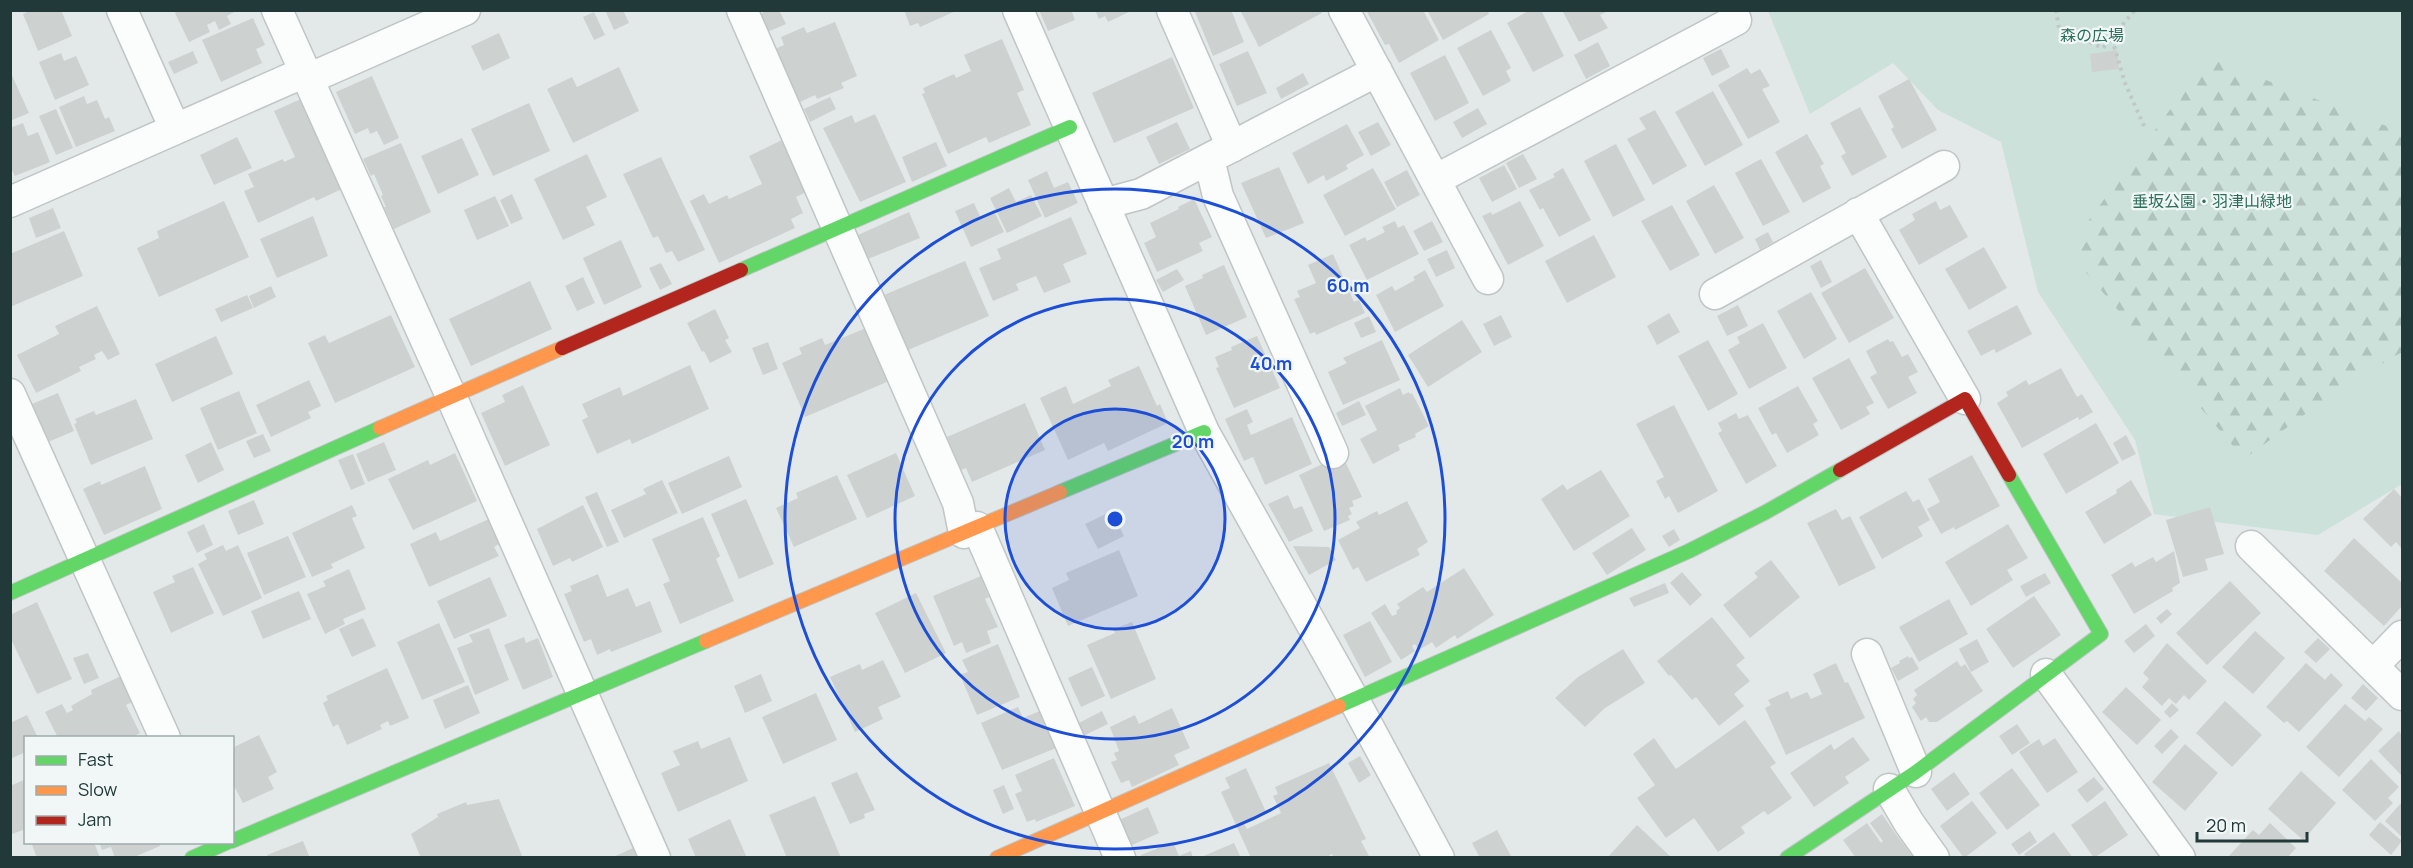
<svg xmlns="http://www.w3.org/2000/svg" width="2413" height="868" viewBox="0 0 2413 868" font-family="Manrope,'Noto Sans JP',sans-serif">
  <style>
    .green { fill: #cce1da }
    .forest { fill: url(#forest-firs) }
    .building { fill: #cdd2d1 }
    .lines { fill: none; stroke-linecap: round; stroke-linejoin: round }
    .street-casing { stroke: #c0c5c5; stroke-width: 33 }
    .fast-casing { stroke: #bfc6c6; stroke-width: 16 }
    .slow-casing { stroke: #bfc6c6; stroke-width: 16 }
    .jam-casing { stroke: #bfc6c6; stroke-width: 16 }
    .path { stroke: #c0c9c8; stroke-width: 4; stroke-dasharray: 3 4.5; stroke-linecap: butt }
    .street { stroke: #fbfcfc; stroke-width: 30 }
    .fast { stroke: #63d668; stroke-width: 14 }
    .slow { stroke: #ff974d; stroke-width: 14 }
    .jam { stroke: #b3261e; stroke-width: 14 }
    .ring { fill: none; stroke: #1d4ed8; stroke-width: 3 }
    .labels { text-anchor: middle; stroke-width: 4.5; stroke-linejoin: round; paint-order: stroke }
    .park-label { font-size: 16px; fill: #2e6f5c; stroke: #f1f7f6 }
    .centre { fill: #1d4ed8; stroke: #f1f7f6; stroke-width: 3 }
    .ring-label { font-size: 18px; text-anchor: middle; font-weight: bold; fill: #1d4ed8; stroke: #f1f7f6; stroke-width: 4.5; stroke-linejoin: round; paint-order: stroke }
  </style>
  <defs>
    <pattern id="forest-firs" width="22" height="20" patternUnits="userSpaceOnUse" patternTransform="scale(1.5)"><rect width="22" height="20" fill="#cce1da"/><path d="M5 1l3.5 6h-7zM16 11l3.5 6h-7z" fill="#afc2bc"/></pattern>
  </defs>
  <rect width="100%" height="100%" fill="#e3e9e8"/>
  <path class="green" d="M1768,11H2402V484L2318,535L2154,514L2135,440L2038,292L2001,142L1938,110L1893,63L1810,114Z"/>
  <path class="forest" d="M2208,58L2402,132V352L2338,390L2244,459L2067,250Z"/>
  <path class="building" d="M31,10H61L72,36L38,51L23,14Z
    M179,10H238L227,16L231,24L219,30L215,21L207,25L210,32L189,42L175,13Z
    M605,10H623L629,23L614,30Z
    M768,10H779L786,24L765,33L756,16Z
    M904,10H958L920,27L918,23L910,26Z
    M1039,10H1071L1075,20L1048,31Z
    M1095,10H1133L1108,22L1105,16L1099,19Z
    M1198,10H1231L1244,42L1213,56L1195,12Z
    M1240,10H1320L1322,13L1259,47Z
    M1366,10H1423L1439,40L1399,63L1389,44L1385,45Z
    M1427,10H1487L1489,14L1443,40Z
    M1530,10H1541L1564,56L1533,72L1507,23Z
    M1562,10H1605L1606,12L1600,15L1608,28L1579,42Z
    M594,12L605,35L594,40L583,17Z
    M253,18L265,45L256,49L262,63L221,82L202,40Z
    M835,22L857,76L841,83L844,88L817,99L815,95L798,103L775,49L784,45L781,37L804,27L807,33Z
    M1491,30L1511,68L1506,71L1511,81L1483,96L1457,48Z
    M499,33L510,58L483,71L471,46Z
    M1002,39L1024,90L1017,93L1031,125L989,143L986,137L948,154L922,94L925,93L923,88L954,74L956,78L971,71L964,55Z
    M1598,42L1610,66L1586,79L1574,55Z
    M1721,49L1730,67L1712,76L1703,58Z
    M2117,50L2119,69L2092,72L2090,54Z
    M193,51L198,63L174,74L168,62Z
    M1248,51L1267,93L1237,106L1219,64Z
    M61,53L64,61L76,56L89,85L55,100L39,62Z
    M1445,55L1469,103L1435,121L1410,73Z
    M1172,57L1194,108L1114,143L1092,93Z
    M619,67L639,111L573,143L547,89L572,77L577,87Z
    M1747,68L1751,74L1760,69L1770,86L1762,89L1780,122L1748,139L1718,85Z
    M10,71L29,113L10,121Z
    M1303,73L1309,84L1281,99L1276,88Z
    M372,76L399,138L384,145L377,131L370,134L368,128L355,134L336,92Z
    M1909,79L1937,130L1902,149L1891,129L1894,127L1878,96Z
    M1713,91L1743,145L1705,166L1675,112Z
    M84,96L87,104L97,100L105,119L109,117L115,131L76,147L59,107Z
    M830,97L836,109L810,122L804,109Z
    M301,99L342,189L316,201L314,197L258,223L244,191L254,187L248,174L283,159L284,162L295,157L274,111Z
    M529,103L550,151L493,176L471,129Z
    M1860,107L1887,157L1852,176L1841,156L1846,153L1830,123Z
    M1478,108L1487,124L1462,138L1453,122Z
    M56,109L73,148L56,155L39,116Z
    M1655,110L1687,166L1653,185L1627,139L1646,129L1639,118Z
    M875,114L906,182L860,202L823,128L852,115L855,123Z
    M1177,122L1190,149L1159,164L1146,137Z
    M1378,122L1391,145L1371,156L1358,132Z
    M23,123L28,136L38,132L50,162L15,176L10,166V128Z
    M1347,124L1364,155L1346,165L1348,169L1326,181L1324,175L1308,184L1292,153Z
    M1807,134L1824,164L1820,166L1831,188L1803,203L1775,152Z
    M237,137L252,168L214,185L200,155Z
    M462,138L479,175L438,194L421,156Z
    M782,140L807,192L796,197L803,213L791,219L795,228L719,263L690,201L704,194L709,204L727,195L729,199L762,184L749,156Z
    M936,142L947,166L912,182L902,157Z
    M401,143L431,212L394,229L384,207H386L381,196L383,195L374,174L371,176L363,159Z
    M1616,144L1645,200L1613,217L1584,161Z
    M587,154L607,197L586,207L595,225L563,240L534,179Z
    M1523,154L1537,179L1519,188L1506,163Z
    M661,157L705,250L678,262L672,251L666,253L658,236L653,238L623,174Z
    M1761,159L1790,212L1763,226L1735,173Z
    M1504,165L1517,189L1492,202L1479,178Z
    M1279,167L1304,223L1266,238L1241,183Z
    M1373,168L1396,209L1345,236L1323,195Z
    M1563,168L1591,220L1559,237L1543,208L1540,210L1529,190L1555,177L1553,174Z
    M1407,170L1420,195L1397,207L1384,182Z
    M1047,171L1054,188L1068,182L1078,203L1045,218L1028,180Z
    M1714,185L1744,238L1715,254L1686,201Z
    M1009,188L1016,202L1031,195L1042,216L1007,233L990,198Z
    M512,194L523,219L511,224L500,200Z
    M495,196L509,226L477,240L464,210Z
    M1194,199L1212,237L1199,243L1203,251L1157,272L1144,243L1156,237L1150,223L1179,209L1178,207Z
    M224,201L249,257L159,297L137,248L159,238L157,231Z
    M1520,201L1544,246L1508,265L1482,216L1491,212L1492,215Z
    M1936,201L1940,210L1950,205L1968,237L1919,265L1899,230L1915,220L1912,214Z
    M974,203L981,219L995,213L1004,232L971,247L955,211Z
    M1672,205L1700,255L1670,271L1641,221Z
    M53,208L61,228L36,238L29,218Z
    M909,212L920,238L868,259L858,235Z
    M313,216L328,256L277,278L260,239Z
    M1071,217L1087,254L1063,264L1071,282L1044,293L1036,276L1016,284L1019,290L993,301L979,268L1001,259L997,249Z
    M1395,221L1398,228L1404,225L1419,254L1367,280L1349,245L1365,237L1367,241L1385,232L1382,227Z
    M1432,221L1443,242L1424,251L1413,231Z
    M64,231L83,276L10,307V254Z
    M1768,232L1773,242L1760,250L1755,239Z
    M1594,235L1616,277L1567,303L1545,261Z
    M621,240L642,287L604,305L583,258Z
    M1984,247L2007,288L1969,310L1945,269Z
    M1447,250L1455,268L1436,277L1427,259Z
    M1333,254L1354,302L1359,300L1365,313L1316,335L1315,332L1310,334L1294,299L1300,297L1297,291L1316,283L1308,265Z
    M1821,260L1832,282L1821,288L1810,266Z
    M965,261L989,316L908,350L884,295Z
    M661,263L672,284L660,290L649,268Z
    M1224,265L1247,317L1206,335L1185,286L1203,278L1202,275Z
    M1865,268L1894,318L1849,343L1821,293Z
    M1177,269L1184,280L1163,292L1156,280Z
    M1425,270L1444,306L1395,332L1376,295L1392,286L1395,291L1415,280L1413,277Z
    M583,277L595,303L577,311L565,286Z
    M530,281L552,329L471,366L449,319Z
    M271,286L276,297L254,308L249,296Z
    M1811,292L1837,339L1804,359L1777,311Z
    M247,295L253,308L221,322L215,309Z
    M1738,305L1748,326L1727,336L1717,316Z
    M2017,305L2032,334L1996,353L1994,349L1981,356L1967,331Z
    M97,306L120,354L108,360L102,351L94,355L96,359L79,367L81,371L36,393L17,355L59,334L55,326Z
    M715,309L729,338L725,340L732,352L710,363L704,351L702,352L687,323Z
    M1669,313L1680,332L1657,345L1647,326Z
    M391,315L415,367L335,403L308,343L325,335L329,343Z
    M1501,315L1512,337L1494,346L1483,324Z
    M1369,316L1376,332L1361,338L1354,323Z
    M1462,320L1482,352L1428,387L1408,355Z
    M1763,323L1787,368L1749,389L1728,350L1740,343L1737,337Z
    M866,328L889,381L805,417L782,363L802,354L799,348L822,338L825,345Z
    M216,336L233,374L172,402L155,364Z
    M1257,336L1280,388L1234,408L1216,368L1219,367L1215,357L1232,350L1231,347Z
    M1888,339L1890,342L1893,341L1902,357L1908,354L1918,372L1908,377L1917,393L1888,409L1870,377L1877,373L1866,351Z
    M1382,340L1400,380L1343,405L1328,372L1347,363L1343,358Z
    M1708,340L1738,394L1708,411L1678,356Z
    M768,342L778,369L763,375L752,348Z
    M1849,358L1874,403L1866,407L1870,414L1841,430L1812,378Z
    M690,365L709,409L632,444L630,439L597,454L582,420L588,417L582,404L620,387L623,396Z
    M1139,366L1157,406L1160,404L1168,423L1108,451L1104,443L1068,460L1040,398L1066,386L1073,404L1111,386L1108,380Z
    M2061,368L2077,397L2082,394L2093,412L2079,420L2078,417L2022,448L1997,403L2008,396L2006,392L2026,380L2029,385Z
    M309,380L321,406L308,412L311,418L271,437L256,405Z
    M523,385L550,445L505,466L481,413L505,402L502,395Z
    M1798,386L1818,421L1813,424L1819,435L1787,453L1776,433L1772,435L1758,408Z
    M1400,388L1403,395L1409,392L1410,394L1412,393L1429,426L1415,434L1416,437L1398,445L1400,450L1373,464L1360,439L1377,430L1365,406Z
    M239,391L257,433L218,450L200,408Z
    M58,393L74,431L48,442L32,404Z
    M136,399L153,439L91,465L74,424L77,423L75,419L94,411L96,415Z
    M1359,401L1366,415L1342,426L1336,413Z
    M1025,403L1045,450L972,482L966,468L961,470L947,437Z
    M1674,405L1718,491L1678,513L1669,496L1665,499L1656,481L1664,477L1636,424Z
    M1247,409L1253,422L1247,425L1251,435L1292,417L1312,464L1265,485L1253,457L1244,461L1225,419Z
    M1736,413L1739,419L1748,415L1777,466L1746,484L1718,433L1722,431L1718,423Z
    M2096,423L2119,463L2066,494L2043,454Z
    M263,434L271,451L254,458L246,441Z
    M2126,435L2136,454L2122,461L2113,443Z
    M211,442L224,470L198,483L185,455Z
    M384,442L396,470L368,482L356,454Z
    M455,453L477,501L413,530L388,479L428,460L430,465Z
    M896,453L915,496L867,518L847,475Z
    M353,454L365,484L351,490L338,460Z
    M1342,455L1362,497L1352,501L1354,506L1349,508L1352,514L1348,516L1350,520L1324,531L1299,475Z
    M1972,455L2000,506L1955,530L1954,527L1941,534L1927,509L1940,502L1928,479Z
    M729,456L742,487L682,514L668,483Z
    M145,466L162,509L104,535L83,489L100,481L101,485Z
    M1601,470L1630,516L1574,551L1541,499L1563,484L1567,490Z
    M837,475L857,519L794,547L776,508L798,498L796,493Z
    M662,480L678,513L624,538L611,510L646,494L643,489Z
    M2131,480L2152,515L2104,544L2085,512L2117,493L2116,490Z
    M2394,489L2402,498V549L2396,542L2391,547L2363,519Z
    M1906,491L1913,502L1919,499L1930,520L1918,527L1923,536L1882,559L1859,517Z
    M597,492L619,542L607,547L585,497Z
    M1288,495L1294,509L1302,506L1313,531L1289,542L1268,504Z
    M746,499L774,564L739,579L711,514Z
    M254,500L264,524L238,535L228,511Z
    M1407,501L1428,542L1417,549L1420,555L1366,582L1358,567L1353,570L1338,540L1360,528L1356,522L1377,511L1379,515Z
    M352,505L357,516L352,518L365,548L331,564L333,568L312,577L292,533Z
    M583,505L603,547L572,562L570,558L553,566L537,529Z
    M2210,507L2224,554L2205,559L2208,570L2183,577L2166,520Z
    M1836,509L1842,520L1850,516L1876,568L1839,586L1807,523Z
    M1112,511L1124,536L1098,549L1085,524Z
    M703,517L720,556L716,559L734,601L680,624L663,584L670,581L652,539Z
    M489,519L499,544L494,547L499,556L429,587L410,544L436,532L440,541Z
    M204,524L213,545L197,553L187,532Z
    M2008,524L2028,558L2007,570L2013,580L1971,606L1945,562Z
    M1632,528L1646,550L1607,575L1592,553Z
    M1674,529L1680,540L1669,547L1662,536Z
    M288,536L306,577L264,595L247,553Z
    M2354,538L2402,583V606L2384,626L2324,571Z
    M223,545L226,551L238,545L262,598L223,616L198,564L207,559L204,554Z
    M1293,546L1329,547L1336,560L1309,575Z
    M1119,550L1138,596L1068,626L1052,588L1069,580L1066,573Z
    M2174,551L2180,583L2172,588L2173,591L2134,614L2111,575L2132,562L2135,567L2153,557L2156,562Z
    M1771,560L1800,597L1750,638L1723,605L1758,577L1754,573Z
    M193,567L214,613L171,633L153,592L175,582L172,576Z
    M1464,568L1494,615L1457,639L1455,635L1436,648L1432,642L1419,650L1415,644L1412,646L1415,651L1401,660L1371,613L1385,604L1392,616L1397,614L1396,611L1400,608L1397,604L1423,587L1427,592Z
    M349,569L366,609L343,619L345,624L325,634L307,594L326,586L323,581Z
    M1682,572L1702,595L1690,606L1670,583Z
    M2045,573L2051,583L2026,597L2020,586Z
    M598,574L607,597L628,588L636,607L650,601L662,632L611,652L610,649L597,655L591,639L584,642L564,594L572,591L570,586Z
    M981,576L989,597L985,599L998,627L987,631L991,643L966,653L962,642L954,646L933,596Z
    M490,577L507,616L454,639L437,601Z
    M2230,581L2261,613L2207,665L2176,633Z
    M1665,583L1669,593L1634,607L1629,598Z
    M299,591L311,619L263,639L251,611Z
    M916,593L946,653L905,673L875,613Z
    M2034,596L2061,635L2013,668L1986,629Z
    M1949,599L1968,634L1919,662L1899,627Z
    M37,602L72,679L37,694L10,637V615Z
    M2167,609L2172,614L2161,624L2156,618Z
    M1712,617L1745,658L1736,665L1750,681L1734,694L1744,706L1719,726L1696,697L1692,700L1671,675L1669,676L1657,661Z
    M363,618L376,646L352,657L339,629Z
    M1370,621L1392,662L1365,677L1343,635Z
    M1132,622L1156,679L1111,699L1087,645L1115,633L1114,629Z
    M439,623L465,682L422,700L397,642Z
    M2146,624L2155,636L2134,653L2124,641Z
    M489,628L509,680L475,695L457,648L473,642L469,635Z
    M2255,631L2285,658L2253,694L2222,667Z
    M524,637L526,643L538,638L553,677L523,690L504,645Z
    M2318,638L2330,649L2316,663L2304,652Z
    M1977,639L1989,662L1971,672L1959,649Z
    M2167,643L2207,681L2189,700L2184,695L2176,704L2169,698L2162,706L2142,687L2149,679L2143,673Z
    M998,644L1020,697L977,715L960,675L968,672L962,660Z
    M1623,649L1645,683L1605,708L1585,727L1555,698L1578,677Z
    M88,653L99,678L84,684L73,658Z
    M1908,656L1909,658L1912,657L1919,669L1898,681L1891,668L1900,663L1899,661Z
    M883,660L901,697L878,707L883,719L855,732L830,677L860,664L862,670Z
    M1957,661L1961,667L1965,664L1983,691L1937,722H1929L1926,717L1921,721L1912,707L1916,703L1913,699L1917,695L1914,690Z
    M1836,663L1845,683L1848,682L1865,718L1786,755L1765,708L1771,705L1768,700L1788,691L1791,699L1807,692L1811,699L1822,694L1813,674Z
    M2306,663L2325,680L2331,673L2343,685L2299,732L2287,721L2284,723L2266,707Z
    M1092,667L1105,696L1081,707L1068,678Z
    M387,668L409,718L390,726L388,721L380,725L382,729L347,745L338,724L333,727L323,703L328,700L326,696Z
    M761,674L772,701L745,713L734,686Z
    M121,676L134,701L126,705L140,733L131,738H58L45,712L62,704L67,713L73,710L71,706L92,694L91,690Z
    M2363,684L2378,698L2366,711L2351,698Z
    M468,685L480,713L445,729L433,700Z
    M2126,687L2161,720L2137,745L2102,712Z
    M816,693L837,740L783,764L762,717Z
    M2225,701L2262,735L2232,767L2196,733Z
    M2172,703L2179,710L2170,718L2164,712Z
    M2345,704L2365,721L2369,717L2383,729L2339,777L2306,747Z
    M1018,707L1023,718L1040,711L1056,748L1002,770L981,723Z
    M1172,708L1190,748L1174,755L1179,765L1132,787L1129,780L1121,783L1111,762L1117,760L1114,753L1119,751L1110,727L1135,715L1139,724Z
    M1102,711L1108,724L1083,736L1077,724Z
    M27,715L38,738H26V752L10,759V723Z
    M1745,720L1776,763L1770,767L1792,798L1768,815L1764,811L1741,827L1745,833L1718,852L1694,818L1666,838L1637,798L1655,785L1633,754L1654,738L1676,769Z
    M2017,724L2030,743L2012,755L1999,736Z
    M2171,729L2179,737L2162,754L2154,746Z
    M2399,731L2402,735V776L2378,751Z
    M259,735L277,772L268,777L274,789L243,803L232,782V748Z
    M730,737L748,781L678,812L661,773L680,765L673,751L698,741L701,749Z
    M1853,737L1870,760L1845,777L1849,783L1814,807L1790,773L1831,744L1834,750Z
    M2055,738L2078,772L2047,793L2019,752L2039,739L2043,746Z
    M2185,744L2218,773L2185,811L2152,782Z
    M1360,756L1371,775L1359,783L1348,763Z
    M1054,758L1075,806L1036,822L1035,819L1027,822L1015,794L1022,791L1015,775Z
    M2371,759L2399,787L2388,798L2393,803L2375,821L2342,790Z
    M1329,763L1366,839L1361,841L1370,858H1334L1332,854L1325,858H1251L1221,792L1230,788L1225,778L1246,768L1266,812L1243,822L1247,829L1281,813L1273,796L1278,794L1275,787Z
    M2012,768L2040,805L2007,830L1979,793Z
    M2301,771L2336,803L2303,840L2268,809Z
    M857,772L875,810L864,814L865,818L850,824L831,783Z
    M1954,772L1970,794L1947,811L1931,789Z
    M2094,777L2104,789L2087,803L2077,790Z
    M26,779V829L12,834L10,786Z
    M1004,785L1014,809L1003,814L993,790Z
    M815,796L841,858H787L769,815Z
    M499,799L523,858H421L411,834L438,817L437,814L466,802L467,805Z
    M1972,801L1997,833L1964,858L1940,826Z
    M2105,801L2128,835L2094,858L2071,825Z
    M2402,802V837L2385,821Z
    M1148,807L1159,833L1130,846L1119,820Z
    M1882,814L1895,833L1914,858H1856L1843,840L1867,823L1881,843L1883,841L1870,823Z
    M730,819L747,858H696L688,839Z
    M2380,822L2402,841L2391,855L2369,835Z
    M2270,823L2296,848L2287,858H2227L2253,830L2259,835Z
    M1637,825L1672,858H1607Z
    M1497,830L1512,858H1480L1472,843Z
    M2030,831L2037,842L2019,855L2011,844Z
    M2054,832L2073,858H2027L2024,854Z
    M303,841L310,858H268L267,855Z
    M31,842H94L100,858H37Z
    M99,842H158L160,846L132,858H115L111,847L102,850Z
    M1173,842L1179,856L1191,851L1193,858H1142L1141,855Z
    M1234,843L1241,858H1199Z
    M633,848L637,858H611Z"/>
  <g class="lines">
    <g class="street-casing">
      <path id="street" d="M122,10L175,129
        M277,10L451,396L655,858
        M742,10L958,503L964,533
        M1018,10L1204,432L1354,700L1439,858
        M1172,10L1232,147
        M1344,10L1488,279
        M308,79L465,10
        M1209,159L1218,196L1333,453
        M1435,180L1736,20
        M10,202L305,72
        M1103,204L1141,194L1377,71
        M1858,213L1965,399
        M1715,294L1944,166
        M10,394L165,738
        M977,527L1120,858
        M2251,546L2402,695
        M1867,654L1916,772
        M2373,666L2402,636
        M2046,674L2180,858
        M1889,789L1909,823L1934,858"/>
    </g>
    <g class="fast-casing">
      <path id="fast" d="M741,270L1070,127
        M1060,492L1204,432
        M10,593L380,428
        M1339,706L1689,551L1766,512L1840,470
        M232,841L706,641
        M192,858L228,842
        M1787,858L1916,772L2101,634L2009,475"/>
    </g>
    <g class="slow-casing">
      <path id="slow" d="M380,428L562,348
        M706,641L1060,492
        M997,858L1339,706"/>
    </g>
    <g class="jam-casing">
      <path id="jam" d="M562,348L741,270
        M1840,470L1965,399L2009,475"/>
    </g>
    <path class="path" d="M2056,10L2059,29L2103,48L2135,10
      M2112,39L2125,83L2144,126"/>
    <use href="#street" class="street"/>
    <use href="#fast" class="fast"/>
    <use href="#slow" class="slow"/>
    <use href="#jam" class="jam"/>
  </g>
  <circle cx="1115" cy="519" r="110" fill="#1d4ed8" fill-opacity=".12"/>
  <g class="ring">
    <circle cx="1115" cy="519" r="110"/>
    <circle cx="1115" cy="519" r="220"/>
    <circle cx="1115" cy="519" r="330"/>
  </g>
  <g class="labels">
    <g class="park-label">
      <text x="2092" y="41">森の広場</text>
      <text x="2212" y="207">垂坂公園・羽津山緑地</text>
    </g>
  </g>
  <circle cx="1115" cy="519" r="9" class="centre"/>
  <g class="ring-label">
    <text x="1348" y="292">60 m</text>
    <text x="1271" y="370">40 m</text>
    <text x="1193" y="448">20 m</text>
  </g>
  <rect width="2413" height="868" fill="none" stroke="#22393a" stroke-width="24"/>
  <rect x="24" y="736" width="210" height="108" fill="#f1f7f6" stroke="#9eabab" stroke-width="1.5"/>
  <rect x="36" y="756" width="30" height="9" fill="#63d668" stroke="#9eabab" stroke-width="1.5"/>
  <text x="78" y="766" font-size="18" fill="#22393a">Fast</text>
  <rect x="36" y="786" width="30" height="9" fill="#ff974d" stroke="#9eabab" stroke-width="1.5"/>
  <text x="78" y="796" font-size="18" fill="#22393a">Slow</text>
  <rect x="36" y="816" width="30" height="9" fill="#b3261e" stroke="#9eabab" stroke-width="1.5"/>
  <text x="78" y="826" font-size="18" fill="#22393a">Jam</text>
  <path d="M2197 832v9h110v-9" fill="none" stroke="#22393a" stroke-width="3"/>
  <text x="2206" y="832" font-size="18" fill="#22393a" stroke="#f1f7f6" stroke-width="4.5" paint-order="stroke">20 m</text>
</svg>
